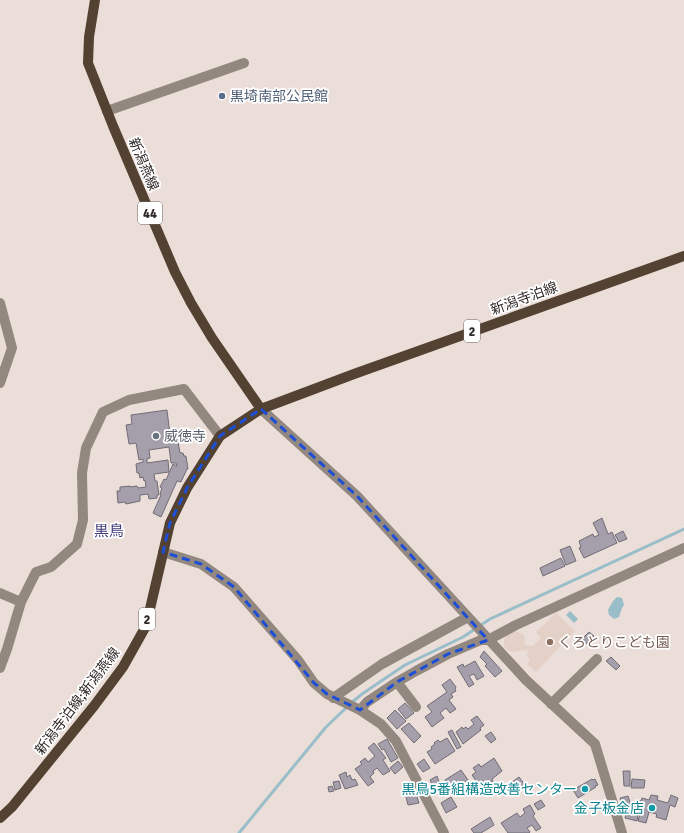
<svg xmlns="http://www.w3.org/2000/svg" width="684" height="833" viewBox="0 0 684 833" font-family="Signika,'Noto Sans JP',sans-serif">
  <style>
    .built { fill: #e3d0c6 }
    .water { fill: #9abec9 }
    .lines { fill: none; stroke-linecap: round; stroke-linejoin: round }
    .stream { stroke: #9abec9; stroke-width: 3 }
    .building { fill: #a49faa; stroke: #716c76 }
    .minor { stroke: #93887f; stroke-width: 10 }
    .major { stroke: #534131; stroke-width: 10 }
    .marked { fill: none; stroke: #1d4ed8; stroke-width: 3; stroke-dasharray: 8 5; stroke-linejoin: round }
    .service-dot { fill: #5c6f8a; stroke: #fff; stroke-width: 1.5 }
    .worship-dot { fill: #6b7280; stroke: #fff; stroke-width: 1.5 }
    .education-dot { fill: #8d6e63; stroke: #fff; stroke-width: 1.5 }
    .culture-dot { fill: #0f9aa8; stroke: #fff; stroke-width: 1.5 }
    .labels { text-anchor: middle; stroke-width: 3.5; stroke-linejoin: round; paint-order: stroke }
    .shield { fill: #fff; stroke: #6d6968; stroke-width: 1 }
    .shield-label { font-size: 13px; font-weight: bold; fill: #2e2927 }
    .service-label { font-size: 14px; fill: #4e5e75; stroke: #fff; text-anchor: start }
    .street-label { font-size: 14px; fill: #2e2927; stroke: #fff }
    .worship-label { font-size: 14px; fill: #5b616d; stroke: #fff; text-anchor: start }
    .education-label { font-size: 14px; fill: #785e54; stroke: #fff; text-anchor: start }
    .culture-label { font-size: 14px; fill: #0d838f; stroke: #fff; text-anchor: end }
    .neighbourhood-label { font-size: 15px; fill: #3f3a77; stroke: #fff }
  </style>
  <rect width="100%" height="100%" fill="#ebded8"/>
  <path class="built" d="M556,613L575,631L536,672L527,664L530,659L526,655L529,651L523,650L515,652L509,651L504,646V639L506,636L513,631L518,632L524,635L525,645L533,646L541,638L536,632Z"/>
  <path class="water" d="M617,597L622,598L624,605L622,608L619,617L614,619L609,615L608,610L613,601Z
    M570,611L578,619L574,623L566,615Z"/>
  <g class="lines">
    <path class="stream" d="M351,703L362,694L405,665L463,637L490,619L684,529
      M239,833L326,727L347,707"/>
  </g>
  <path class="building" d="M167,410L171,443L178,442L180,453H183L184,456H186L188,469H187L181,482L177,481L161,517L153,513L161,495L160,494L162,488L160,487L164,479L166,480L173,464L177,466L176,463H171L169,447L149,450L150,458L147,459V463L168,460L169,472L154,474L155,481H157L159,495H157V498L149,499L148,494L140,495V501L126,504L125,502L118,503L117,491H120V487L130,486V487L137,486L138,488L146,487L145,480L144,481L143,477L140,478L139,473H137L136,464L143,462V459L139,460L136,443L129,444L126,425L132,424L131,415Z
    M602,518L608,534L612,532L617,543L584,558L579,548L581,547L579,541L593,534L594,537L599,535L593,523Z
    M623,531L627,539L619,542L615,535Z
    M570,546L576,561L566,565L560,550Z
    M561,558L565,566L543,576L540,568Z
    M589,632L594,636L586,644L581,640Z
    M484,651L502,671L495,677L485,666L487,664L480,657Z
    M611,657L620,666L616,670L606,661Z
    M475,661L484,676L477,680L474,674L469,676L474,684L469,687L457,667L463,664L464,667Z
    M450,679L456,687L455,689L456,691L451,694L453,697L449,700L456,709L450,713L446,708L440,713L444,718L432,727L425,717L432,712L427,706L447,692L442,685Z
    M405,703L414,713L406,719L398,709Z
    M395,710L406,721L397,729L387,718Z
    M477,716L484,725L480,728L481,730L463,744L456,732L462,727L463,729L466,727L468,729L474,724L471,720Z
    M409,723L421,736L414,743L401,729Z
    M452,730L461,747L457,749L448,732Z
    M491,732L496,739L491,743L485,736Z
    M447,738L455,751L435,764L427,752L432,749L431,747L435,744L434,743L438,740L440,742Z
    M387,739L398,758L391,762L384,749L382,750L378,744Z
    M374,743L386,758L383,760L390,771L383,775L377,768L373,771L374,773L370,777L374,782L368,786L355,769L362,764L360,762L365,758L368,762L375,756L368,748Z
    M494,758L502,771L492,779L493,781L478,792L473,784L476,781L472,775L476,772L473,768L479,764L481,767Z
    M424,759L430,768L423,772L417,764Z
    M398,761L403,767L395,774L390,768Z
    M461,770L468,780L451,790L445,780Z
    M623,771H630V786H624Z
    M346,772L347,777L350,775L352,780L355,779L358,785L345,789L339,775Z
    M437,776L440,784L433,787L430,780Z
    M519,777L525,785L518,790L512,782Z
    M592,779L593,780L595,779L598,785L595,786L596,787L578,798L573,790Z
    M632,779L645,780L644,788H631Z
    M339,781L341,788L335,790L333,782Z
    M332,786L334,791L329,792L328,787Z
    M416,794L419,803L408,805L406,797Z
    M651,795L658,796L657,800L668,803L671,795L678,798L675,807L670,805L666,820L656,817L657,814L649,812L646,823L638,821L640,814L636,813L637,811L635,810L637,800L641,801L642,798L649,800Z
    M628,796L633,811L624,813L620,798Z
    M451,797L457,807L446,813L441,803Z
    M541,800L545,806L538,810L534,804Z
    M530,805L535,814L533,816L541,828L536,831L532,825L527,828L530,832L529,833H508L501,823L517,813L520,817L525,813L523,809Z
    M631,813L638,815L637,821L625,818L626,814L631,816Z
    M490,817L494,825L481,833H474L471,829Z"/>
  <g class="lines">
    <path class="minor" d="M107,111L244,63
      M0,303L12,348L0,383
      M261,409L357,496L526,680L595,744L622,833
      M163,552L201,564L234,587L298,660L314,683L327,694L360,710L381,724L396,741L444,833
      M0,593L21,602
      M0,668L7,649L21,602L36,572L51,567L77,544L83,520L82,473L86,448L103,412L129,400L184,389L220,436
      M397,682L416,671L448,654L481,640H488L516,625L684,548
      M333,698L382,664L468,617
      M551,704L597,659
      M360,710L367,702L397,682L416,707"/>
    <path class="major" d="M95,0L89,37L88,63L113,126L175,272L191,303L212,338L261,409
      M0,818L12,807L94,706L123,667L146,626L170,523L187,488L220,436L261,409L354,374L684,256"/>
  </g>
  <path class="marked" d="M261,409L357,496L488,640L448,654L397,682L360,710L327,694L314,683L234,587L201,564L163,552L170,523L187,488L220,436Z"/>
  <circle class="service-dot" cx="222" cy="96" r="4"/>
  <circle class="worship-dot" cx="156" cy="436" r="4"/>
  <circle class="education-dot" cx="550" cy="642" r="4"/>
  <g class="culture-dot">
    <circle cx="585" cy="789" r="4"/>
    <circle cx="652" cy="808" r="4"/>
  </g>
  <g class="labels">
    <g class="shield">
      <rect x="138" y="202" width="24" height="22" rx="3"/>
      <rect x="464" y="320" width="16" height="22" rx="3"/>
      <rect x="139" y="608" width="16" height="22" rx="3"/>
    </g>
    <g class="shield-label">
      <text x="150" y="218">44</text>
      <text x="472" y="336">2</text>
      <text x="147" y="624">2</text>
    </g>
    <g class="service-label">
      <text x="230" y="101">黒埼南部公民館</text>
    </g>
    <g class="street-label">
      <text transform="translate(144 164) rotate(67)" y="5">新潟燕線</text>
      <text transform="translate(524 298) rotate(-20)" y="5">新潟寺泊線</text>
      <text transform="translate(77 701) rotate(-53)" y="5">新潟寺泊線;新潟燕線</text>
    </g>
    <g class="worship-label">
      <text x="164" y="441">威徳寺</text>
    </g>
    <g class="education-label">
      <text x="558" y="647">くろとりこども園</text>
    </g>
    <g class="culture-label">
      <text x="577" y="794">黒鳥5番組構造改善センター</text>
      <text x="644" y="813">金子板金店</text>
    </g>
    <g class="neighbourhood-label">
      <text x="109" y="536">黒鳥</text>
    </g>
  </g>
</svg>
